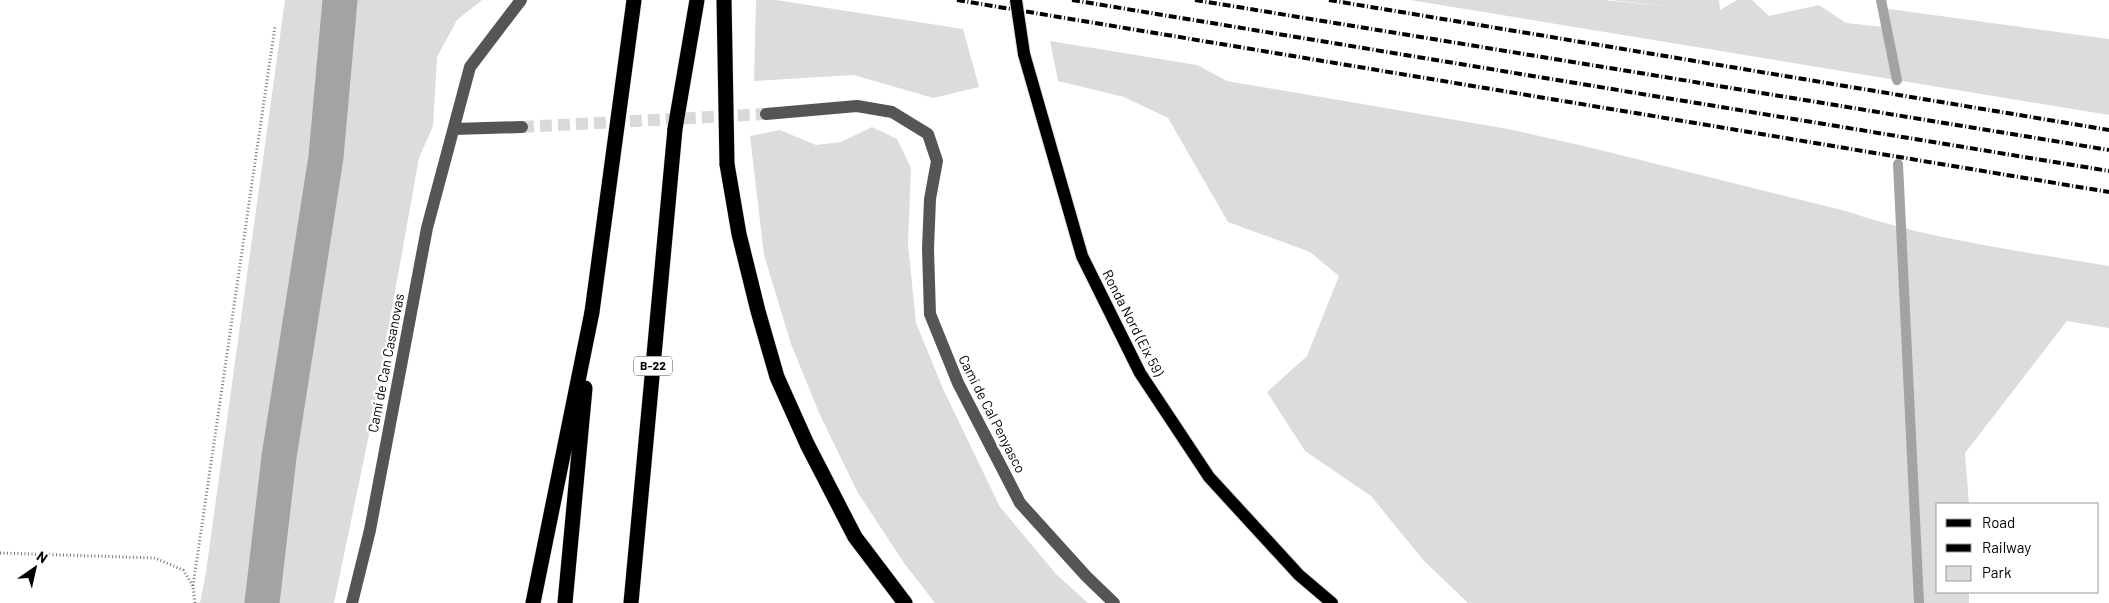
<svg xmlns="http://www.w3.org/2000/svg" width="2109" height="603" viewBox="0 0 2109 603" font-family="Barlow,sans-serif">
  <style>
    .green { fill: #dcdcdc }
    .lines { fill: none; stroke-linecap: round; stroke-linejoin: round }
    .stream { stroke: #a3a3a3; stroke-width: 10 }
    .canal { stroke: #a3a3a3; stroke-width: 35 }
    .minor-tunnel { stroke: #d9d9d9; stroke-width: 12; stroke-dasharray: 12 6; stroke-linecap: butt }
    .major-casing { stroke: #dbdbdb; stroke-width: 14 }
    .highway-casing { stroke: #dbdbdb; stroke-width: 16 }
    .path { stroke: #777; stroke-width: 3; stroke-dasharray: 1 2.5; stroke-linecap: butt }
    .minor { stroke: #555; stroke-width: 12 }
    .major { stroke: #000; stroke-width: 12 }
    .highway { stroke: #000; stroke-width: 15 }
    .rail { stroke: #000; stroke-width: 4; stroke-dasharray: 8 2.5 1 2.5; stroke-linecap: butt }
    .major-bridge-casing { stroke: #dbdbdb; stroke-width: 14; stroke-linecap: butt }
    .highway-bridge-casing { stroke: #dbdbdb; stroke-width: 16; stroke-linecap: butt }
    .major-bridge { stroke: #000; stroke-width: 12 }
    .highway-bridge { stroke: #000; stroke-width: 15 }
    .labels { text-anchor: middle; stroke-width: 5; stroke-linejoin: round; paint-order: stroke }
    .shield { fill: #fff; stroke: #4c4c4c; stroke-width: 1 }
    .shield-label { font-size: 12px; font-weight: bold; fill: #000 }
    .street-label { font-size: 14px; fill: #000; stroke: #fff }
  </style>
  <rect width="100%" height="100%" fill="#fff"/>
  <path class="green" d="M285,0H482L457,20L437,57L433,126L419,158L371,425L334,603H200L206,572Z
    M756,0H776L963,29L979,87L933,98L854,75L754,81Z
    M1410,0H1604L1674,7L1612,0H1719L1720,10L1737,0H1752L1769,16L1819,5L1846,23L1884,27L1882,8L2109,39V115Z
    M1050,41L1197,65L1227,81L1508,129L1592,148L1846,211C1931,240 2021,251 2109,266V328L2067,321L1965,453L1969,504H1938V592H1969V603H1468L1424,561L1371,496L1305,451L1267,392L1307,356L1339,276L1310,252L1228,222L1168,118L1124,97L1058,81Z
    M872,127L897,139L911,168L908,244L916,323L944,391L1000,507L1056,574L1088,603H935L904,563L858,493L820,415L791,344L764,255L750,136L780,130L816,145L841,142Z"/>
  <g class="lines">
    <path class="stream" d="M1881,0L1897,80
      M1898,164L1919,603"/>
    <path class="canal" d="M262,603L279,457L326,157L340,0"/>
    <path class="minor-tunnel" d="M522,127L766,114"/>
    <g class="major-casing">
      <path id="major" d="M1024,54L1082,256L1140,373L1209,477L1299,575L1332,603"/>
    </g>
    <g class="highway-casing">
      <path id="highway" d="M727,164L739,234L758,311L777,377L807,444L855,537L905,603
        M533,603L592,312
        M565,603L585,388
        M631,603L675,129"/>
    </g>
    <path class="path" d="M0,553L155,558L183,570L193,586L195,603
      M193,586L275,26"/>
    <path class="minor" d="M766,114L857,106L892,112L928,134L937,161L930,199L928,249L930,314L958,383L1020,503L1086,576L1114,603
      M454,129L522,127
      M352,603L370,530L427,228L470,67L521,0"/>
    <use href="#major" class="major"/>
    <use href="#highway" class="highway"/>
    <path class="rail" d="M957,0L2109,192
      M1072,0L2109,171
      M1195,0L2109,150
      M1329,0L2109,130"/>
    <g class="major-bridge-casing">
      <path id="major-bridge" d="M1016,0L1024,54"/>
    </g>
    <g class="highway-bridge-casing">
      <path id="highway-bridge" d="M724,0L727,164
        M675,129L697,0
        M592,312L634,0"/>
    </g>
    <use href="#major-bridge" class="major-bridge"/>
    <use href="#highway-bridge" class="highway-bridge"/>
  </g>
  <g class="labels">
    <rect class="shield" x="634" y="356.5" width="38" height="19" rx="4"/>
    <g class="shield-label">
      <text x="653" y="370">B-22</text>
    </g>
    <g class="street-label">
      <text transform="translate(1133 323) rotate(63)" y="5">Ronda Nord (Eix 59)</text>
      <text transform="translate(386 363) rotate(-79)" y="5">Camí de Can Casanovas</text>
      <text transform="translate(992 414) rotate(63)" y="5">Camí de Cal Penyasco</text>
    </g>
  </g>
  <rect x="1936" y="503" width="162" height="90" fill="#ffffff" stroke="#999999"/>
  <rect x="1946" y="519" width="25" height="8" fill="#000000" stroke="#999999"/>
  <text x="1982" y="528" font-size="15" fill="#000000">Road</text>
  <rect x="1946" y="544" width="25" height="8" fill="#000000" stroke="#999999"/>
  <text x="1982" y="553" font-size="15" fill="#000000">Railway</text>
  <rect x="1946" y="566" width="25" height="15" fill="#dcdcdc" stroke="#999999"/>
  <text x="1982" y="578" font-size="15" fill="#000000">Park</text>
  <g transform="translate(35 568) rotate(34)" stroke="#ffffff" stroke-width="4" paint-order="stroke">
  <path d="M0-4L9 19L0 12L-9 19Z" fill="#000000"/>
  <text y="-8" font-size="14" font-weight="bold" text-anchor="middle" fill="#000000">N</text>
  </g>
</svg>
